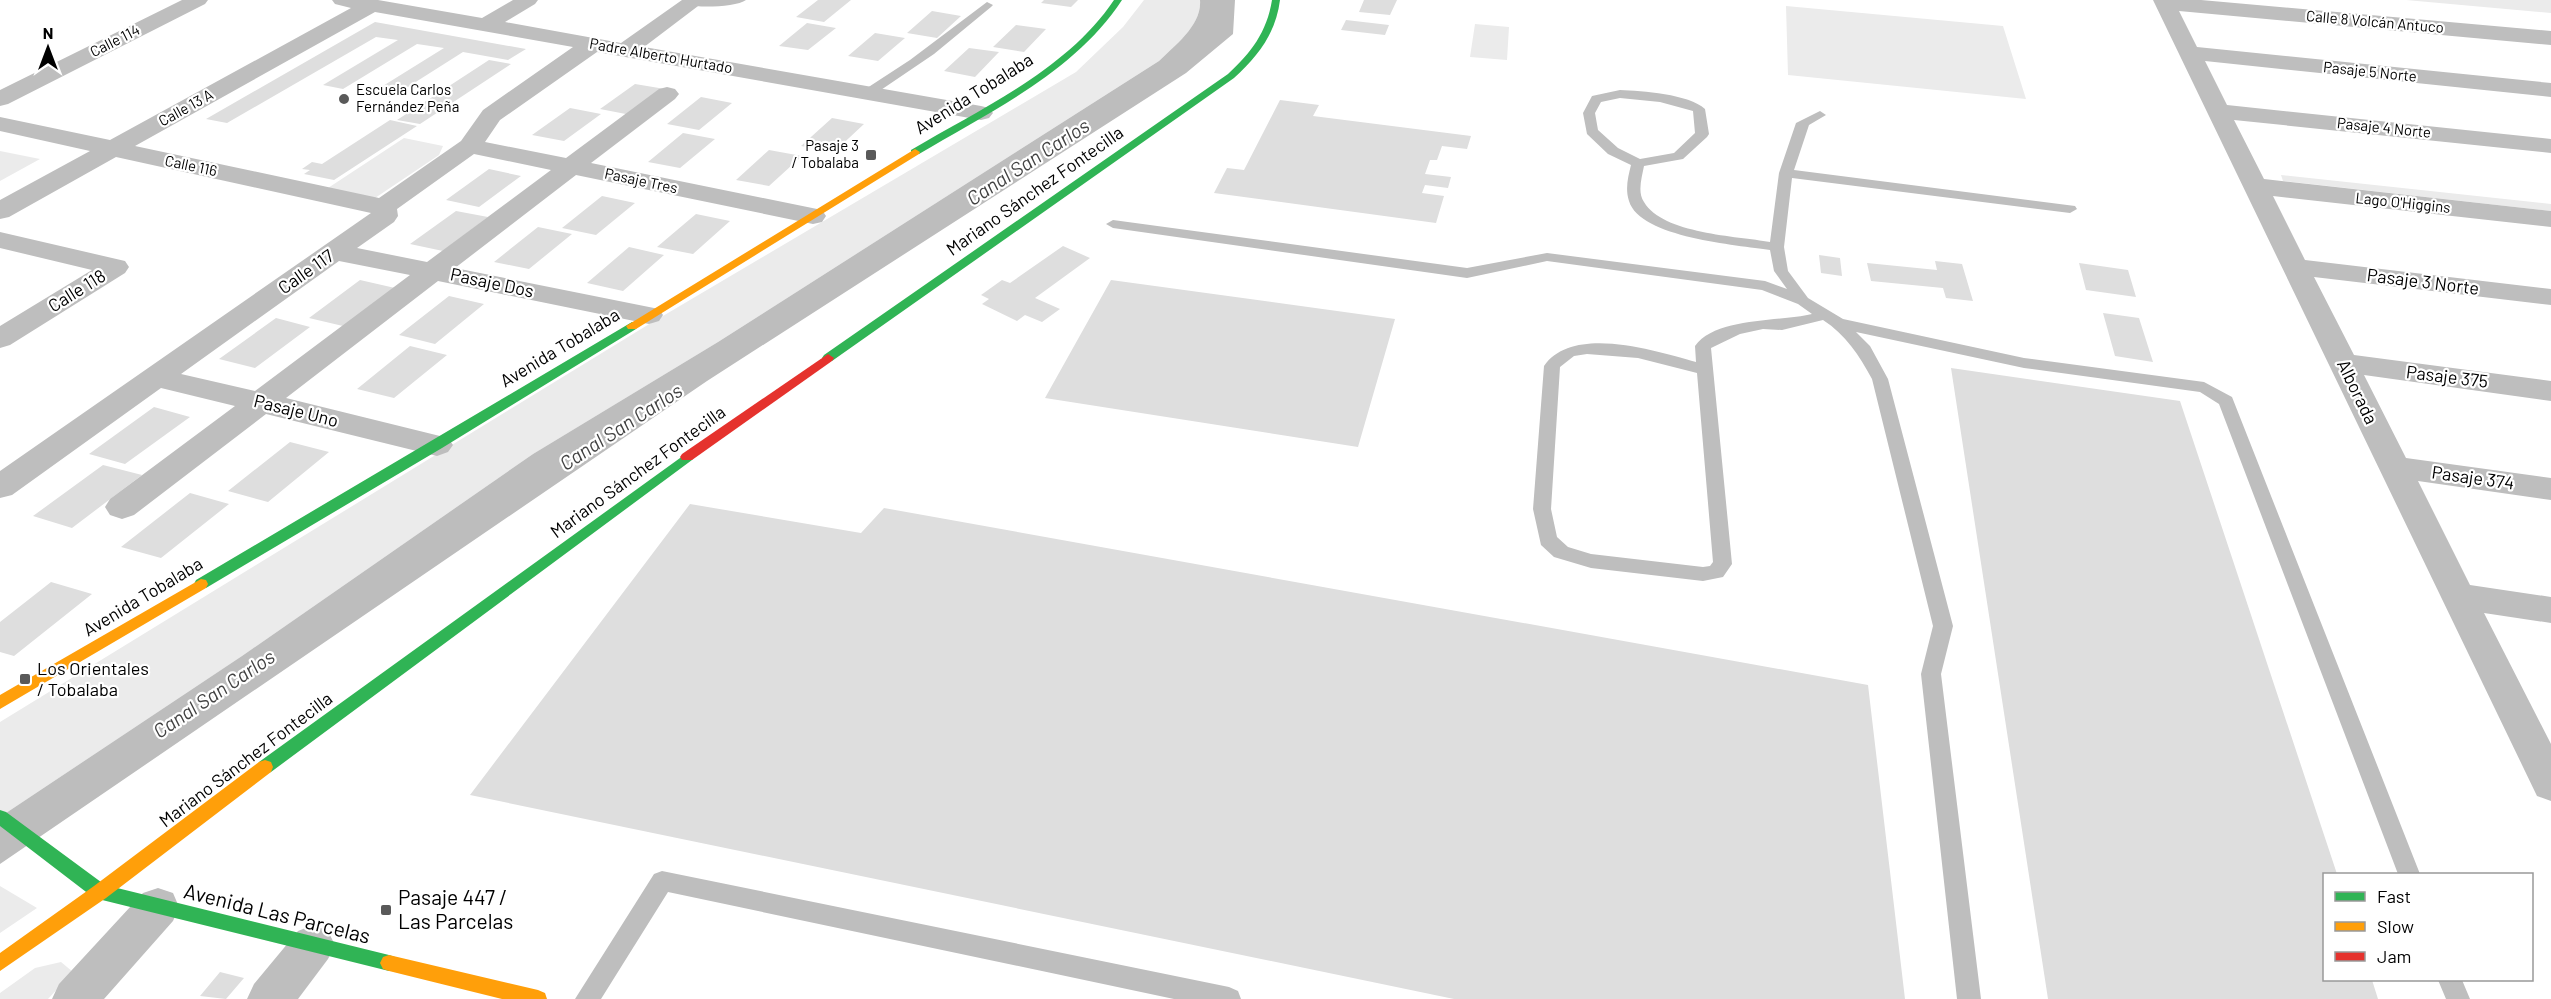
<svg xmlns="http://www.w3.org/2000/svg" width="2551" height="999" viewBox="0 0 2551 999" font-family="Barlow,sans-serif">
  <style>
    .green { fill: #ebebeb }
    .water { fill: #bdbdbd }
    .building { fill: #dedede }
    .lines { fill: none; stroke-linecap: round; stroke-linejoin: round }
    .lane { fill: #bebebe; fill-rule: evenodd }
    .street { fill: #bebebe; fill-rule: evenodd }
    .fast { fill: #30b455; fill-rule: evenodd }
    .slow { fill: #ff9f0a; fill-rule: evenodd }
    .jam { fill: #e5322d; fill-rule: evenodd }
    .poi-dot { fill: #595959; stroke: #fff; stroke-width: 2 }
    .labels { text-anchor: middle; stroke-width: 4.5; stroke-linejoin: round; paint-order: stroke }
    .far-street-label { font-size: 15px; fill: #000; stroke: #fff }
    .far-poi-label { font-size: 15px; fill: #000; stroke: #fff; text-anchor: start }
    .street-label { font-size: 18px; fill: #000; stroke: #fff }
    .poi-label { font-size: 18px; fill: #000; stroke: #fff; text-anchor: start }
    .water-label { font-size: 20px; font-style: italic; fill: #424242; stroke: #fff }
    .near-poi-label { font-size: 21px; fill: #000; stroke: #fff; text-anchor: start }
    .near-street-label { font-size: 21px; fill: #000; stroke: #fff }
  </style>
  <rect width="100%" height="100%" fill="#fff"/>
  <path class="green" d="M1144,0H1200C1202,25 1175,45 1159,61L718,342L533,454L242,656L0,817V722L646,326L1076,72L1123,27Z
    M2406,0H2551V13Z
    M1786,6L2003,26L2026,99L1788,75Z
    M1475,24L1509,27L1507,60L1470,57Z
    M404,138L443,146L439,155L375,198L328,188Z
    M0,151L40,159L0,181Z
    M2281,175L2551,204V211L2283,181Z
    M0,886L37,908L0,933Z
    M61,962L73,972L48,999H0V993L35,968Z"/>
  <path class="water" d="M1200,0H1235L1233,34L1186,73L707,381L0,864V817L242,656L533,454L718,342L1159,61C1175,45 1202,25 1200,0Z"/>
  <path class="building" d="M818,0H851L824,22L796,17Z
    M1044,0H1078L1071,7L1041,3Z
    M1364,0H1397L1390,15L1359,12Z
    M932,11L961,16L937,38L907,33Z
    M1346,20L1389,25L1385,35L1341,30Z
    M375,22L526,49L508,60L463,52L392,97L370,94L444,48L417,44L343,89L323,85L398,40L376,37L227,123L206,119Z
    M807,23L836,28L808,50L779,46Z
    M1016,25L1046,29L1024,52L993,47Z
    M875,33L905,38L878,61L848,56Z
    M969,48L999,52L975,77L944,71Z
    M489,60L511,64L420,124L397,120Z
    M635,84L665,89L631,115L600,109Z
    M701,97L732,103L699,130L667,124Z
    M1280,100L1319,105L1313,116L1471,136L1467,149L1442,146L1437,160H1430L1425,174L1451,177L1448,188L1425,185L1422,193L1444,196L1436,223L1214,193L1227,168L1244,170Z
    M570,108L601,114L564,141L532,135Z
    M832,118L864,124L834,152L801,146Z
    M390,120L417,126L334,180L304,174L310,170L302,169L312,162L322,164Z
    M683,133L715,139L680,168L648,162Z
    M769,150L802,156L769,186L736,180Z
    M489,169L521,176L479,207L446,200Z
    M602,196L635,203L596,235L562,228Z
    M456,211L488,217L443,251L410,244Z
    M696,214L730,221L693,254L657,247Z
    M538,227L572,234L529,269L494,262Z
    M1063,246L1090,258L1035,298L1060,309L1042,322L1025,315L1017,321L982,304L989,299L981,295L1002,280L1010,283Z
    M629,247L664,255L623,291L587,283Z
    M1819,255L1840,258L1842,276L1821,273Z
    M1935,261L1962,264L1973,301L1946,298L1943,288L1871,281L1867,263L1937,270Z
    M2079,263L2128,270L2136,297L2086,290Z
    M360,280L395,288L343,326L309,318Z
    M1111,280L1395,319L1358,447L1045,398Z
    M449,296L484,304L435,344L399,335Z
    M2103,313L2139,318L2153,362L2115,356Z
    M276,318L310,327L255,368L219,359Z
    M410,346L447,355L394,398L357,389Z
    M1951,368L2180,401L2337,874H2324V980H2372L2378,999H2048Z
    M154,407L190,417L125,464L89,454Z
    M290,442L329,452L268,502L228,491Z
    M103,465L142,475L72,528L33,516Z
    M190,493L229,504L161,558L121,547Z
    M690,504L861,533L884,508L1868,685L1905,999H1454L470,795Z
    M51,582L92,594L14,656L0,652V622Z
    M220,972L244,978L226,999L200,996Z"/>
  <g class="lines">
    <path class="lane" d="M690,0H746C737,7 700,8 688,5L686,3Z
      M987,2L993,5L991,7L934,54L872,96H864L862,93L864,90L910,60Z
      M1620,90C1642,91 1689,94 1705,109L1709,134L1707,137L1683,159L1644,166C1642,177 1637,192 1644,202C1663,234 1737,236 1770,242L1779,173L1796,123L1820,111L1826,115L1809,125L1794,170L2075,206L2077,209L2070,213L1792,178L1784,247L1788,271L1808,298L1843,319L2024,358L2204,382L2232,397L2420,874H2398L2219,404L2200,392L2024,368L1856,332L1870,346L1888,379L1953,626L1941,674L1981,999H1957L1921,674L1933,626L1872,379C1859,355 1846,335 1823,320L1782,330L1763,329L1740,334L1711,348L1732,564L1723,577L1703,581L1591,568L1554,557L1541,545L1533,509L1544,366C1573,324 1656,351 1696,362L1695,346C1716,317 1780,322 1812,314L1798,304L1762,290L1547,261L1467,278L1113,228L1106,224L1113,220L1467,268L1547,253L1765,281L1787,289L1774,271L1770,250C1738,245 1640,238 1629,201C1625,189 1628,177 1631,165L1608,154L1587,134L1583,113L1592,96ZM1620,98L1660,102L1693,111L1695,133L1674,153L1640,159L1618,148L1598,130L1595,113L1601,102ZM1587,354L1638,358L1697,373L1713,562L1710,566L1703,567L1591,554L1568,547L1557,537L1551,509L1560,367L1574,356Z
      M662,871L1229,987L1238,991L1241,999H1174L668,892L601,999H575L654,874Z
      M2438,980H2462L2470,999H2446Z"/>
    <path class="street" d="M182,0H208L205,4L8,104L0,106V90Z
      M332,0H378L482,18L513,0H538L535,4L505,22L621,43L682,0H706L644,47L981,106L989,108L993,113L989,118L981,120L597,52L500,120L485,142L566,158L659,89L667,87L675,89L679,94L675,99L591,163L822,210L826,216L822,222L813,224L576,175L455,268L659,309L663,315L659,321L649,324L438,281L286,398L448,438L453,445L448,452L437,456L266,414L134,515L122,519L110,515L105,507L110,499L235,406L161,388L12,495L0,498V471L371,213L116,157L9,217L0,219V200L90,151L0,131V117L110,140L351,8L335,4ZM375,12L573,47L483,110L461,141L379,198L135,146ZM474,154L551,170L427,262L357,248L394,222L398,216L397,209ZM339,261L410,275L255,391L181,374Z
      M2153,0H2201L2551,31V45L2179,11L2197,47L2551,83V97L2205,61L2227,105L2551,139V153L2234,120L2264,179L2551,211V227L2273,196L2305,260L2551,289V305L2314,277L2354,355L2551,381V401L2364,375L2406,458L2551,478V500L2418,481L2470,585L2551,597V623L2484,613L2551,744V801L2537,796Z
      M0,232L125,261L129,267L125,273L10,345L0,348V326L92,270L0,248Z
      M158,888L173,893L179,907L173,921L104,999H52L59,984L143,893Z
      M313,925L328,931L335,945L328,959L298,999H247L254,984L298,931Z"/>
    <path class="fast" d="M1114,0H1122C1075,72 991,111 919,154H911V150C982,108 1067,70 1114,0Z
      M1272,0H1280C1276,33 1258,56 1234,78L832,361H824L822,358L824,355L1228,74C1251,53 1267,32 1272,0Z
      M632,322L636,323L638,326L636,329L442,448L206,588H196L194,584L196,580Z
      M687,453L692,454L694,457L692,460L271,772L265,774L259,772L257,767L259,762Z
      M0,810L6,812L105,885L389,955L395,957L398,963L395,969L389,971L94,898L0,826Z"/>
    <path class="slow" d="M915,149L920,152L919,154L636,329H628L626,326Z
      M201,579L206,580L208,584L206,588L0,709V695Z
      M265,760L271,762L273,767L271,772L106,898L0,971V953L94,886L259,762Z
      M389,955L538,990L545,993L547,999H502L389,971L383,969L380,963L383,957Z"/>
    <path class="jam" d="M828,354L834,358L832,361L692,460H682L680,457L682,454Z"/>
  </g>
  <g class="poi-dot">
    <circle cx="344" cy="99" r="6"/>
    <rect x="865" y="149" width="12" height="12" rx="3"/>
    <rect x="19" y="673" width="12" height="12" rx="3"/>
    <rect x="380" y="904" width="12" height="12" rx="3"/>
  </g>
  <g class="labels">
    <g class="far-street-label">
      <text transform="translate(2375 22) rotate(5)" y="5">Calle 8 Volcán Antuco</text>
      <text transform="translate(115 41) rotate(-27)" y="5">Calle 114</text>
      <text transform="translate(661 56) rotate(10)" y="5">Padre Alberto Hurtado</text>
      <text transform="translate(2370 72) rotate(6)" y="5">Pasaje 5 Norte</text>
      <text transform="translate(186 108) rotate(-29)" y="5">Calle 13 A</text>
      <text transform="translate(2384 128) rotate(6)" y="5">Pasaje 4 Norte</text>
      <text transform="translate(191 166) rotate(12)" y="5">Calle 116</text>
      <text transform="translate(641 181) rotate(12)" y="5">Pasaje Tres</text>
      <text transform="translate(2403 203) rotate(6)" y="5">Lago O'Higgins</text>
    </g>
    <g class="far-poi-label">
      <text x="356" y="95">Escuela Carlos<tspan x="356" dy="17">Fernández Peña</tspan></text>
      <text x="859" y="151" text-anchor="end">Pasaje 3<tspan x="859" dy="17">/ Tobalaba</tspan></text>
    </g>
    <g class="street-label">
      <text transform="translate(974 94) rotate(-32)" y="6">Avenida Tobalaba</text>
      <text transform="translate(1035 191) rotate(-35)" y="6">Mariano Sánchez Fontecilla</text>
      <text transform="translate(306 272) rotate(-35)" y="6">Calle 117</text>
      <text transform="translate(2423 282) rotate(7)" y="6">Pasaje 3 Norte</text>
      <text transform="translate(492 283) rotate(12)" y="6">Pasaje Dos</text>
      <text transform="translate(77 291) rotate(-32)" y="6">Calle 118</text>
      <text transform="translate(560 348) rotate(-31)" y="6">Avenida Tobalaba</text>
      <text transform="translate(2447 377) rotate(7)" y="6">Pasaje 375</text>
      <text transform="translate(2357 392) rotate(64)" y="6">Alborada</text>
      <text transform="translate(296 411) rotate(14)" y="6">Pasaje Uno</text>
      <text transform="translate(638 472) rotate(-36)" y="6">Mariano Sánchez Fontecilla</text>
      <text transform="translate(2473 478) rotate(8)" y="6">Pasaje 374</text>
      <text transform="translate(143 597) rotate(-31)" y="6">Avenida Tobalaba</text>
      <text transform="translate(246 760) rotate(-37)" y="6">Mariano Sánchez Fontecilla</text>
    </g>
    <g class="poi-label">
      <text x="37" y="675">Los Orientales<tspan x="37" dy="21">/ Tobalaba</tspan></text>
    </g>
    <g class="water-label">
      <text transform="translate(1028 162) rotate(-33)" y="7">Canal San Carlos</text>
      <text transform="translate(621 427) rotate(-33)" y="7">Canal San Carlos</text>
      <text transform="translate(214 694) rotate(-34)" y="7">Canal San Carlos</text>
    </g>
    <g class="near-poi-label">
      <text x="398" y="905">Pasaje 447 /<tspan x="398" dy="24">Las Parcelas</tspan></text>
    </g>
    <g class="near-street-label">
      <text transform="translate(277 914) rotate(14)" y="7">Avenida Las Parcelas</text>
    </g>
  </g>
  <rect x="2323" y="873" width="210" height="108" fill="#ffffff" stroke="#999999" stroke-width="1.5"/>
  <rect x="2335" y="892" width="30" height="9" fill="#30b455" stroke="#999999" stroke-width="1.5"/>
  <text x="2377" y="903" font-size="18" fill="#000000">Fast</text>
  <rect x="2335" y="922" width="30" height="9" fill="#ff9f0a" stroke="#999999" stroke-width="1.5"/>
  <text x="2377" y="933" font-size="18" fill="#000000">Slow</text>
  <rect x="2335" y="952" width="30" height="9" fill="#e5322d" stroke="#999999" stroke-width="1.5"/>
  <text x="2377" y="963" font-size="18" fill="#000000">Jam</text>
  <g transform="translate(48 48)" stroke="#ffffff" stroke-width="4.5" paint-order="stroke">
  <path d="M0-4.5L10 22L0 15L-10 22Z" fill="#000000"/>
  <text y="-9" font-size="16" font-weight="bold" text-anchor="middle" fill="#000000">N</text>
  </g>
</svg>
